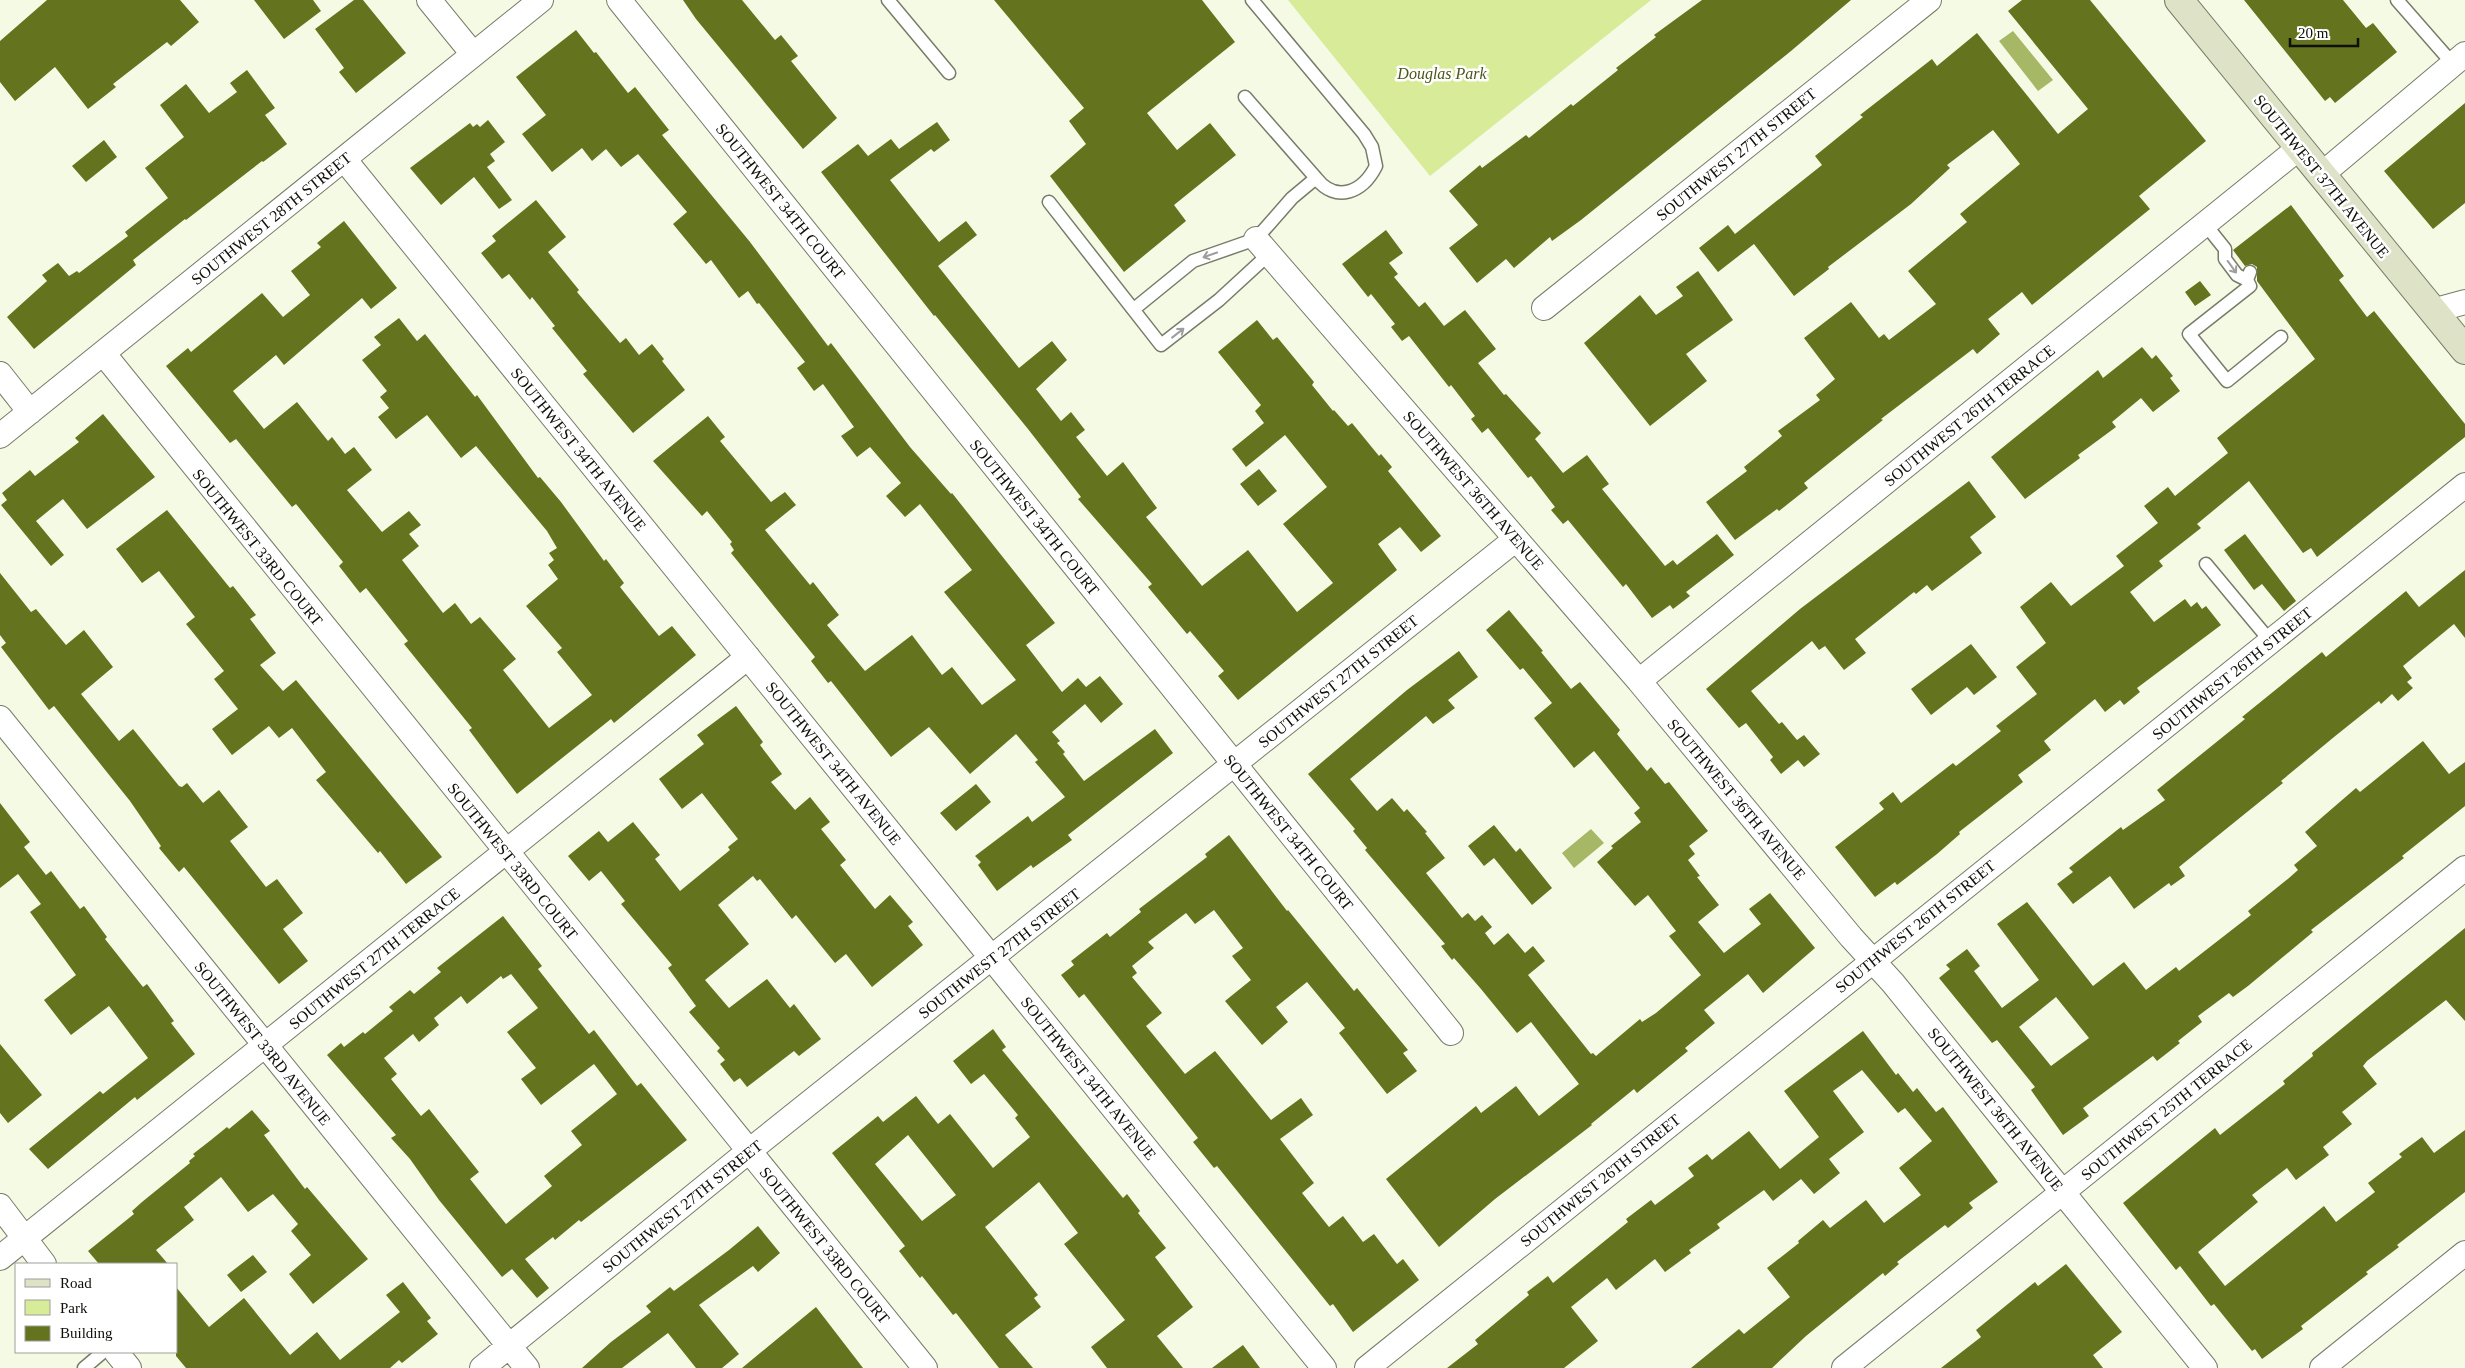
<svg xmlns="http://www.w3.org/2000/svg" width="2465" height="1368" viewBox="0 0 2465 1368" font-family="'Times New Roman',serif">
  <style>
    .green { fill: #d8eb98 }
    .water { fill: #a6b765 }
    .building { fill: #64731d; fill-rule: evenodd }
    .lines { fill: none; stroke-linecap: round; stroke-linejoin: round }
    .service-casing { stroke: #777c69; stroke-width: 15 }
    .minor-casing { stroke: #777c69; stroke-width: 26 }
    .secondary-casing { stroke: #777c69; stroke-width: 30 }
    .service { stroke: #fff; stroke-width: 12 }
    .minor { stroke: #fff; stroke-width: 24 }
    .secondary { stroke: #dee3c7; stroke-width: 28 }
    .oneway { stroke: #9e9f9c }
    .labels { text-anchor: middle; stroke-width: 5; stroke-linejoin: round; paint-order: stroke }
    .park-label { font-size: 16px; font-style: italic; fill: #4b561a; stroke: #fff }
    .street-label { font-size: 16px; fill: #0d0f08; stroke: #fff }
  </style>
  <rect width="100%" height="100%" fill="#f4fae4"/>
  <path class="green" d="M1288,0H1651L1430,176Z"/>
  <path class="water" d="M2013,31L2053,80L2038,91L1999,41Z
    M1591,829L1604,843L1574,868L1562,853Z"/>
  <path class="building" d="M47,0H180L199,22L171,46L167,42L113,84L116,87L88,109L55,67L15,101L0,82V41Z
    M254,0H313L321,11L284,39Z
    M354,0H363L406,53L356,93L339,72L344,68L315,29Z
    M683,0H742L775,40L781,35L798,56L791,61L837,118L803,149L696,19Z
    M994,0H1202L1235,42L1147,113L1177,150L1210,123L1236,155L1174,205L1186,221L1124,272L1050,176L1086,144L1069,121L1084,108Z
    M1702,0H1851L1791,51L1581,220L1552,241L1550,237L1514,268L1506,259L1477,283L1449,248L1478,225L1449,191L1480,165L1482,168L1526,135L1529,138L1571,104L1573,106L1618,70L1616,68L1656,37L1654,35Z
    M2022,0H2090L2206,141L2139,196L2150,209L2032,305L2022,292L1988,319L2000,334L1977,354L1973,349L1881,419L1883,420L1804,483L1808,488L1779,511L1777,509L1735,540L1706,502L1747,471L1744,467L1782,436L1778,431L1820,400L1816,395L1835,379L1804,338L1851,302L1879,338L1884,334L1889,340L1936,304L1908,271L1967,222L1960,214L2020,164L1993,130L1947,165L1950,168L1911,204L1828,267L1829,269L1794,296L1754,244L1718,272L1699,248L1728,225L1735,234L1822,165L1815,156L1863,117L1860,115L1932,59L1937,66L1977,33L2058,134L2088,109L2008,11Z
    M2244,0H2343L2366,28L2373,23L2397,52L2335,103L2330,97L2325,101Z
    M576,30L594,53L596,52L628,93L635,87L669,130L662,135L750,242L828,346L831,343L910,447L951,494L952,493L1055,623L1026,645L1062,692L1078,678L1086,687L1100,676L1123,704L1101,723L1085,704L1052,732L1060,741L1057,743L1065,752L1063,754L1084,781L1155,729L1173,753L1068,835L1072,840L1033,868L1031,865L997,891L978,865L981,862L975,856L1028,816L1032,822L1065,797L1035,762L1038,760L1016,734L970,774L929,727L891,757L831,681L828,683L811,661L815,657L731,553L734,550L730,544L732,542L707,511L702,516L653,461L708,416L725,437L720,441L771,502L785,492L796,505L765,530L810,585L813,582L839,615L827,625L865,671L912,635L942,675L952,667L982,705L1016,680L944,592L972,570L920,504L905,517L886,496L901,483L870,447L857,457L841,436L854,427L823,384L814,391L797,368L805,362L759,303L757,304L748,291L739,298L711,260L706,264L673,224L687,212L638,154L621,167L606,149L592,161L582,148L552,172L522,134L546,115L516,77Z
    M247,70L275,108L265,115L287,144L263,162L262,161L186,220L185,219L133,260L136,265L34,349L7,317L47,281L42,275L58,263L69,276L77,271L79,273L128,236L125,232L168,198L145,168L184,137L160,105L186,84L209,113L237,92L230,83Z
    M2465,103V203L2433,229L2384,171Z
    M488,120L505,142L490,154L495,161L487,167L512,200L499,209L474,177L441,205L410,168L470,123L473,127L477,124L480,127Z
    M937,122L950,140L934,152L931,149L890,180L939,242L966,221L977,235L938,266L1019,368L1052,341L1067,360L1036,389L1061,421L1071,412L1085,430L1076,437L1107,476L1123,462L1157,508L1146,517L1202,586L1248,550L1297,612L1333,583L1283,524L1327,487L1285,435L1246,467L1232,449L1264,423L1255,411L1261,405L1218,352L1257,320L1273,340L1277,337L1314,382L1312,385L1333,411L1334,410L1348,426L1352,423L1379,456L1381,454L1392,467L1388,471L1441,536L1421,552L1400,527L1378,544L1397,570L1238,700L1218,676L1224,671L1190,631L1187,634L1148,587L1152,584L1078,499L1081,497L1028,429L935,315L934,316L821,172L858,144L868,156L891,139L899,149Z
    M104,140L117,157L86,182L72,166Z
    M536,200L566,237L548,252L579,290L577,292L620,343L626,338L639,355L652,344L664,359L662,361L685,390L633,433L583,374L587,371L552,328L555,326L532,297L530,300L509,274L502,279L481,253L496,241L492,236Z
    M2291,205L2344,276L2339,280L2367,317L2374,311L2465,424V437L2317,557L2311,548L2303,553L2249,481L2197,524L2201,528L2159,561L2163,566L2130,592L2154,622L2185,599L2191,607L2197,602L2202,609L2206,606L2221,625L2137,688L2140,692L2124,705L2120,700L2105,712L2095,699L2044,741L2051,750L2018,775L2023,782L1959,832L1960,834L1937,854L1897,885L1895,882L1875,897L1835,847L1884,809L1879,803L1893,792L1901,803L1953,763L1956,766L2001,731L1996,726L2037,694L2016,667L2046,643L2020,607L2051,582L2071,606L2124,566L2116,556L2158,523L2144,506L2168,487L2175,496L2228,453L2217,438L2315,359L2257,281V267L2252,264L2245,266L2233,250Z
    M344,221L397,288L371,309L362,298L284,365L276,355L233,391L264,429L297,402L328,441L332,437L345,454L354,447L372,470L347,490L382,532L409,511L421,525L409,534L419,546L402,560L443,613L455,603L471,624L480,617L516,659L503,670L549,728L592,695L557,652L562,648L526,606L558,579L548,565L554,560L549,553L557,548L547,531L476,446L461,458L427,415L396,439L378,417L389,408L380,397L387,391L362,360L381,345L374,337L399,318L417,341L425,334L475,397L477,395L538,478L540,477L561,502L604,561L606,559L624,583L620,587L659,636L672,626L696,655L614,723L611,719L517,794L469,730L472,728L404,644L408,641L366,588L360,593L339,566L343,562L296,504L292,507L236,439L230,443L166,366L188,348L191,352L262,293L283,317L310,295L291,271L321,247L317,243Z
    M1386,230L1403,253L1389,263L1398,274L1394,277L1419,307L1425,302L1444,326L1465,310L1496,349L1478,363L1504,395L1506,394L1541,433L1535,439L1563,473L1587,455L1609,484L1602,489L1665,566L1673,560L1677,565L1717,534L1734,555L1686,592L1690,596L1673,609L1670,605L1652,618L1626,584L1623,587L1568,520L1563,524L1551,510L1555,507L1531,476L1528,478L1488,428L1482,433L1471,419L1475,416L1451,385L1449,387L1409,336L1402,341L1391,327L1395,324L1371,294L1368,297L1342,264Z
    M1698,271L1733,320L1686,354L1707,381L1650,426L1584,343L1640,295L1656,315L1683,296L1676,287Z
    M2200,281L2211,295L2195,306L2185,292Z
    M2142,347L2152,359L2156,355L2173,376L2170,378L2180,391L2153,412L2141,398L2112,422L2116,427L2078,455L2080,458L2025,499L1991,457L2098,370L2103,378Z
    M103,414L155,477L87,529L63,499L36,521L64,555L51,566L1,505L7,500L2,493L30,470L35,476L79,442L75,438Z
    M1259,469L1277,491L1258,506L1240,484Z
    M1969,481L1996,517L1970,537L1982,553L1932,591L1927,585L1916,594L1914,592L1855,639L1866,653L1844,670L1825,646L1819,650L1812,641L1751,691L1779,724L1782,722L1797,740L1804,735L1820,754L1804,767L1798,760L1781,774L1770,760L1773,757L1746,723L1739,728L1706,689L1800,609Z
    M167,510L230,588L233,586L256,615L250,619L276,653L260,665L283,691L296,680L442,857L406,884L380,851L378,853L316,780L326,772L292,728L279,738L269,726L232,755L212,729L238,709L214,679L224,671L186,624L195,617L159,571L142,583L116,549Z
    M2245,534L2296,601L2284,611L2262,584L2254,590L2224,550Z
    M2465,570V638L2454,624L2403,666L2412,678L2407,682L2413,688L2398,701L2392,694L2381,704L2379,701L2334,737L2281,781L2283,783L2179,867L2185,876L2171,886L2169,883L2134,909L2110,876L2073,904L2057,884L2073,872L2069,868L2121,827L2123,830L2165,800L2157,790L2245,719L2242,717L2322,652L2326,657L2406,591L2419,607Z
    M0,573L31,612L36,609L66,645L84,630L113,667L81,694L119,741L133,729L179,786L182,787L187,783L203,803L219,790L248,827L230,841L266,887L277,879L303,913L283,929L308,961L279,984L184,867L179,872L159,848L161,846L130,801L54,706L49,710L1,647L6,643L0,635Z
    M1509,610L1543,651L1541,652L1571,689L1580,682L1620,730L1617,734L1647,771L1651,767L1665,784L1669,782L1708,831L1689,846L1695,854L1688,860L1700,876L1697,877L1719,905L1698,922L1724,953L1761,924L1749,909L1770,893L1815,948L1763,993L1748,974L1704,1010L1715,1023L1685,1048L1688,1051L1637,1093L1634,1089L1591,1124L1592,1125L1495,1199L1439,1247L1386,1179L1476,1106L1481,1113L1516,1086L1539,1116L1579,1084L1531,1022L1517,1033L1481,989L1454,958L1452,960L1441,946L1445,944L1365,850L1367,848L1353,831L1355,829L1308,774L1407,690L1459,651L1478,677L1448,700L1455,708L1433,724L1426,716L1350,779L1377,811L1392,798L1404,812L1407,809L1427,832L1425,833L1445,858L1426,873L1462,918L1468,913L1475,921L1482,915L1492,927L1485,933L1494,945L1508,933L1525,953L1533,946L1545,961L1528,975L1591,1054L1593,1053L1596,1056L1640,1019L1642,1022L1656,1013L1701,975L1669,936L1676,931L1648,895L1635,906L1597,862L1613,848L1611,846L1641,822L1634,813L1640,808L1594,751L1574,768L1534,718L1552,703L1523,668L1520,670L1486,630Z
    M1971,644L1997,677L1974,695L1967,687L1931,715L1911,689Z
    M736,706L763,742L760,745L782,774L771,782L795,810L810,797L830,822L821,829L846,860L840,865L875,909L890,895L913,922L908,926L923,945L872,987L846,954L835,963L796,915L792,919L760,879L757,881L753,876L718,905L749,944L705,980L729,1008L767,979L790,1008L794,1004L821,1039L799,1056L794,1051L747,1087L740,1078L734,1082L720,1064L725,1060L717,1051L720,1048L689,1012L696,1006L668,968L672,965L621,904L625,901L601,871L589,881L568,856L599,831L608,842L633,822L660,855L655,859L680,891L730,850L728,847L738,839L702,793L682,809L659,779L704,744L697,735Z
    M2423,741L2449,774L2465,762V806L2402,856L2404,858L2311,930L2313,932L2248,986L2233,997L2229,993L2198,1016L2202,1022L2178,1041L2180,1043L2157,1061L2153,1056L2083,1108L2089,1116L2063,1135L2031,1090L2035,1087L1997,1040L1992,1043L1939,978L1950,969L1946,965L1967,949L1980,966L1974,971L2002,1008L2039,980L1997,924L2027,902L2093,986L2124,962L2146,990L2176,967L2179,971L2251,915L2248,911L2289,878L2298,870L2294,865L2317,846L2305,832L2356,788L2360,792ZM2056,997L2089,1038L2051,1066L2019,1027Z
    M976,784L991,802L956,831L940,813Z
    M0,803L30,842L24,847L46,875L51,871L80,909L84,906L107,937L105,939L143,987L147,984L174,1021L171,1023L195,1054L137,1100L135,1097L48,1169L29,1149L100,1091L103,1094L148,1058L109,1006L71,1035L44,1000L76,975L30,912L41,904L18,874L0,888Z
    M1494,825L1516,852L1520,848L1552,888L1532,905L1494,858L1484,866L1468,846Z
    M1229,835L1287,911L1288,910L1354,991L1357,988L1408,1050L1403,1053L1417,1071L1387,1094L1339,1033L1345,1028L1307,982L1276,1007L1288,1022L1262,1045L1225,1001L1251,980L1232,956L1243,948L1214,910L1195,924L1186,913L1148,942L1154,948L1132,966L1137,973L1132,977L1162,1013L1146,1026L1185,1074L1215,1051L1271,1120L1301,1098L1313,1115L1280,1139L1314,1183L1302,1193L1329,1227L1343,1216L1363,1242L1374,1234L1397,1264L1403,1259L1419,1280L1353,1332L1333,1304L1330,1306L1217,1166L1214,1168L1193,1142L1198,1138L1084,994L1079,998L1061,975L1074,965L1071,961L1107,933L1110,937L1141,912L1139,909L1207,857L1205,854Z
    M503,916L542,966L538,969L589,1034L594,1030L637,1086L641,1083L687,1140L581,1222L579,1220L555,1240L553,1237L525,1259L549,1288L537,1298L512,1269L502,1277L439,1200L410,1159L391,1138L396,1135L327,1055L341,1043L344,1047L363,1032L365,1034L393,1011L389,1007L410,990L414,994L441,972L437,968ZM511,974L538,1008L507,1032L536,1068L521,1079L541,1105L594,1064L617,1094L571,1131L582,1145L544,1176L552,1186L506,1224L470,1179L479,1172L429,1109L421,1116L391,1079L397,1074L384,1058L413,1034L419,1042L439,1025L434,1018L461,996L467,1004L501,976L503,979Z
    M2465,928V1021L2446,1000L2367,1061L2363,1066L2377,1084L2342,1112L2352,1124L2323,1147L2329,1155L2296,1180L2287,1168L2252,1195L2258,1202L2198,1252L2225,1286L2324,1206L2336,1222L2375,1192L2368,1183L2402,1157L2399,1154L2422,1137L2434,1153L2465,1130V1192L2397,1245L2399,1247L2366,1272L2368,1274L2301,1326L2303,1329L2262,1359L2255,1349L2252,1351L2214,1304L2211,1306L2180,1266L2176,1270L2123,1203L2215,1128L2220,1135L2285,1084L2283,1081L2313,1056L2312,1053Z
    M993,1029L1006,1047L1002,1050L1123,1198L1127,1194L1140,1211L1138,1213L1166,1248L1155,1257L1193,1307L1157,1336L1183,1368H1107L1091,1347L1125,1320L1064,1244L1078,1233L1039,1182L985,1227L1038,1295L1034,1298L1041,1307L1005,1335L1033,1368H999L956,1313L953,1315L922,1276L920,1278L899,1251L905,1246L832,1153L878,1116L883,1122L916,1096L938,1124L950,1114L993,1168L1030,1137L1015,1118L1018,1115L984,1074L971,1084L953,1061ZM908,1135L956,1195L922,1221L875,1164Z
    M1863,1031L1896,1075L1898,1073L1913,1092L1917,1088L1936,1112L1943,1107L1998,1182L1969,1203L1973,1208L1948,1228L1945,1225L1897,1262L1899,1264L1885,1276L1883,1273L1806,1336L1772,1368H1691L1739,1329L1744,1334L1790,1297L1767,1268L1799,1243L1798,1241L1823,1220L1830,1228L1866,1200L1884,1223L1921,1195L1899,1168L1932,1141L1905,1108L1898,1113L1862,1070L1833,1091L1864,1132L1829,1159L1840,1173L1814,1194L1801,1179L1773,1201L1764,1190L1717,1224L1720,1228L1689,1250L1691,1253L1665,1272L1655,1259L1616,1290L1607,1278L1571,1307L1598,1341L1564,1368H1447L1478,1344L1475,1340L1529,1295L1527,1292L1548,1276L1553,1283L1628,1222L1626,1219L1651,1200L1655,1205L1694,1176L1688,1168L1707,1154L1712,1160L1749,1131L1780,1169L1819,1137L1784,1091Z
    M0,1044L42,1095L8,1123L0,1113Z
    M252,1110L270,1131L264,1135L305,1189L307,1187L368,1259L313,1304L289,1274L311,1255L291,1231L298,1224L273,1194L248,1212L221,1177L184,1207L194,1220L156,1250L168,1264H99L88,1251L134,1214L132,1211L142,1202L190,1163L189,1161L195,1156L193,1154L211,1140L227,1127L229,1129Z
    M758,1226L780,1253L758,1272L753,1266L699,1305L739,1354L722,1368H696L668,1333L622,1368H582L611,1342L651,1312L646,1306L670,1287L674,1291L729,1250Z
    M253,1255L267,1272L241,1292L227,1275Z
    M2066,1264L2122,1332L2093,1355L2103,1368H1941L1981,1337L1976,1330L2035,1282L2038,1286Z
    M403,1282L431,1318L427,1321L438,1334L402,1363L399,1360L390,1368H186L176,1356V1287L209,1327L244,1298L290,1355L317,1332L340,1360L400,1312L386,1295Z
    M816,1307L863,1368H742Z
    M1243,1345L1260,1368H1212Z"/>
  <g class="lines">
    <g class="service-casing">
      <path id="service" d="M888,0L949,73
        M1252,0L1364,134L1372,147L1376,166C1363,192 1336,204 1316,178
        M2397,0L2453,64
        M1049,202L1161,345L1219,300L1269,254
        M2205,224L2225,249V259L2237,275L2247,280
        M2250,272L2247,280L2250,286L2189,334L2227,381L2281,337
        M1134,309L1193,261L1256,239L1292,198L1316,178L1245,97
        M2206,564L2271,642
        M84,1368L103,1352"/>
    </g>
    <g class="minor-casing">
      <path id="minor" d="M429,0L473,54
        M619,0L1451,1033
        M344,159L1324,1368
        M2321,175L2465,54
        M1256,239L1639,681L1851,937L1893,983L2205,1368
        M1544,308L1929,0
        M2432,311L2465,302
        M103,353L925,1368
        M0,374L30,412
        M0,436L541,0
        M1639,681L2299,148
        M0,718L527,1368
        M0,1206L44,1264
        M0,1258L748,657
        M116,1352L129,1368
        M482,1368L749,1151L1516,539
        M1367,1368L2465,485
        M1844,1368L2465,868
        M2322,1368L2465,1253"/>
    </g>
    <g class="secondary-casing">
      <path id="secondary" d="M2179,0L2465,350"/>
    </g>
    <use href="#service" class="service"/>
    <use href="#minor" class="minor"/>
    <use href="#secondary" class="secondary"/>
  </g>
  <defs><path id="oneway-shaft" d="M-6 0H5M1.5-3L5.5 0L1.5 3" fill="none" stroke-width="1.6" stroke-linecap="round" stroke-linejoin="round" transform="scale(1.25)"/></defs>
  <g class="oneway">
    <use href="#oneway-shaft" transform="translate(1210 255) rotate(161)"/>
    <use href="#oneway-shaft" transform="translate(2232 267) rotate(54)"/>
    <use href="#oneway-shaft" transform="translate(1178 333) rotate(-38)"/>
  </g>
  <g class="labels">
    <g class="park-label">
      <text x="1442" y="79">Douglas Park</text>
    </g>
    <g class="street-label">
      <text transform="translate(1736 154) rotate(-39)" y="6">SOUTHWEST 27TH STREET</text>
      <text transform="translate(2322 176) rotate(51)" y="6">SOUTHWEST 37TH AVENUE</text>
      <text transform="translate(781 201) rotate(51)" y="6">SOUTHWEST 34TH COURT</text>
      <text transform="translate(271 218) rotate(-39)" y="6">SOUTHWEST 28TH STREET</text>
      <text transform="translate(1969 415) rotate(-39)" y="6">SOUTHWEST 26TH TERRACE</text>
      <text transform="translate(579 449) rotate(51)" y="6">SOUTHWEST 34TH AVENUE</text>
      <text transform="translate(1474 490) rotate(49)" y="6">SOUTHWEST 36TH AVENUE</text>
      <text transform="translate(1035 517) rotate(51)" y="6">SOUTHWEST 34TH COURT</text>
      <text transform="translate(258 547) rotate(51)" y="6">SOUTHWEST 33RD COURT</text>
      <text transform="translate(2232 673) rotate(-39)" y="6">SOUTHWEST 26TH STREET</text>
      <text transform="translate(1338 681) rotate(-39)" y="6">SOUTHWEST 27TH STREET</text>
      <text transform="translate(834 763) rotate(51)" y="6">SOUTHWEST 34TH AVENUE</text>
      <text transform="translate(1737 799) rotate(50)" y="6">SOUTHWEST 36TH AVENUE</text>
      <text transform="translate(1289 832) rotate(51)" y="6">SOUTHWEST 34TH COURT</text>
      <text transform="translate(513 861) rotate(51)" y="6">SOUTHWEST 33RD COURT</text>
      <text transform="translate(1915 926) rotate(-39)" y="6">SOUTHWEST 26TH STREET</text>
      <text transform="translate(999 953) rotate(-38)" y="6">SOUTHWEST 27TH STREET</text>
      <text transform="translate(374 958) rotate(-39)" y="6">SOUTHWEST 27TH TERRACE</text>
      <text transform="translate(263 1043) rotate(51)" y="6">SOUTHWEST 33RD AVENUE</text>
      <text transform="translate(1089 1078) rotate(51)" y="6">SOUTHWEST 34TH AVENUE</text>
      <text transform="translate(1996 1109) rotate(51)" y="6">SOUTHWEST 36TH AVENUE</text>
      <text transform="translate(2166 1109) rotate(-39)" y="6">SOUTHWEST 25TH TERRACE</text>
      <text transform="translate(1600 1180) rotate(-39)" y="6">SOUTHWEST 26TH STREET</text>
      <text transform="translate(682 1206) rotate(-39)" y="6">SOUTHWEST 27TH STREET</text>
      <text transform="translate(825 1245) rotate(51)" y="6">SOUTHWEST 33RD COURT</text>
    </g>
  </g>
  <rect x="15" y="1263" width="162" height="90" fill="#ffffff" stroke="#9e9f9c"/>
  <rect x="25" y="1279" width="25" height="8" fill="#dee3c7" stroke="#9e9f9c"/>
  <text x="60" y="1288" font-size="15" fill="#0d0f08">Road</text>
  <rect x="25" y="1300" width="25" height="15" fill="#d8eb98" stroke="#9e9f9c"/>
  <text x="60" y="1313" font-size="15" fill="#0d0f08">Park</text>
  <rect x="25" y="1326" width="25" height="15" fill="#64731d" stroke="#9e9f9c"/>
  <text x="60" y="1338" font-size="15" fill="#0d0f08">Building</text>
  <path d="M2290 38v8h68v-8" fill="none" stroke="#0d0f08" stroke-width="2.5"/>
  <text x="2298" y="38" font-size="15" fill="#0d0f08" stroke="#ffffff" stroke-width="4" paint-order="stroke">20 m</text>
</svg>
